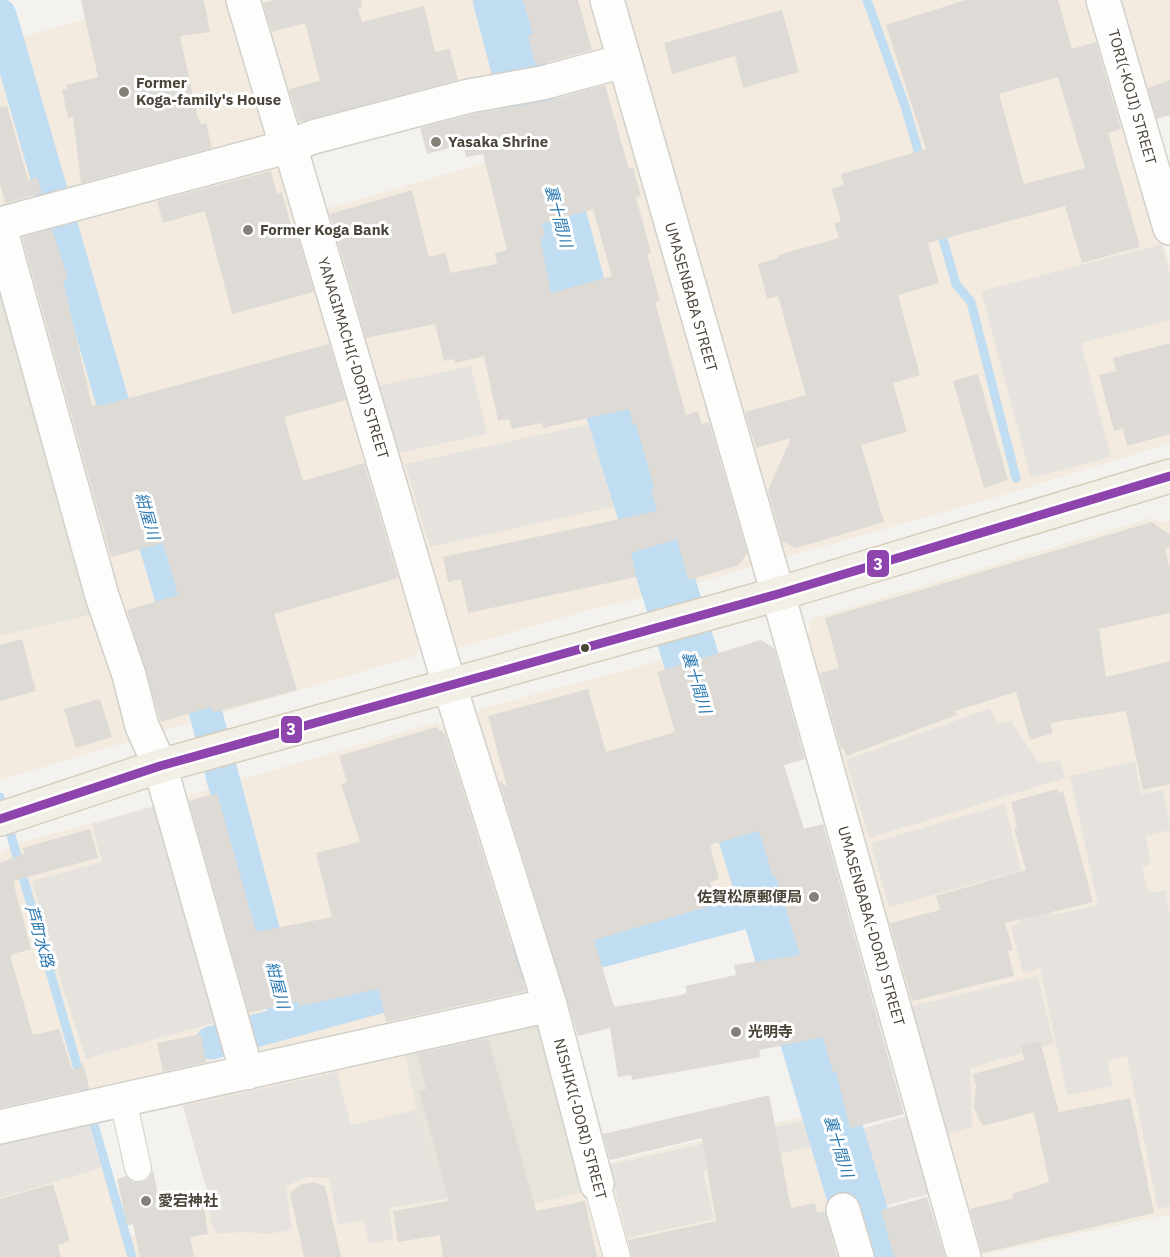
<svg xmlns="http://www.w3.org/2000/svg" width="1170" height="1257" viewBox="0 0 1170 1257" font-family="'IBM Plex Sans','Noto Sans JP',sans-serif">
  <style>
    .residential { fill: #e7e4dc }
    .commercial { fill: #f3ebdf }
    .parking { fill: #e6e3df }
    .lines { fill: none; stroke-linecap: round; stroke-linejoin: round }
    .stream { stroke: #c0ddf1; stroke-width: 9 }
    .canal { stroke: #c0ddf1; stroke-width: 33 }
    .river { stroke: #c0ddf1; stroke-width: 56 }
    .building { fill: #dedbd6; fill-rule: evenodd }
    .pedestrian-casing { stroke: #d2d0cb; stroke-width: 28 }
    .minor-casing { stroke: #d2d0cb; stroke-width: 36 }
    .primary-casing { stroke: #d6cebb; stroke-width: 36 }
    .pedestrian { stroke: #fdfdfc; stroke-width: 26 }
    .minor { stroke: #fdfdfc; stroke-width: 33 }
    .primary { stroke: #f2efe6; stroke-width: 33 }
    .bus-1-casing { stroke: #fff; stroke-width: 14 }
    .bus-1 { stroke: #8e44ad; stroke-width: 9 }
    .poi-dot { fill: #868178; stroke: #fff; stroke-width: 2 }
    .bus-dot { fill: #4b4439; stroke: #fff; stroke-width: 2 }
    .labels { text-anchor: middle; stroke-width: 6; stroke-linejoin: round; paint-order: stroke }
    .poi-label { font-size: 15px; font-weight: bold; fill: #4b4439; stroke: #fff; text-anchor: start }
    .street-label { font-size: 15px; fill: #4b4439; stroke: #fff }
    .water-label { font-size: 16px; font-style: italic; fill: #2e7ab2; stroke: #fff }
    .line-badge { stroke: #fff; stroke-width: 2 }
    .badge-label { font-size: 16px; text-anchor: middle; font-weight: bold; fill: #fff }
  </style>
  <rect width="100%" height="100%" fill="#f4f2ee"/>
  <path class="residential" d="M0,256L99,613L0,636Z
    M538,1021L586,1191L465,1222L447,1163L432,1166L416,1110L403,1045Z"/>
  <path class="commercial" d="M149,0H232L275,141L62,195L16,39Z
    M252,0H490L511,81L291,134Z
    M513,0H1094L1170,266V443L1017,491L675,589Z
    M1115,0H1170V114L1152,120Z
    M0,38L44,199L0,211Z
    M515,96L566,291L654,595L589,610L448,651L319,211L494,160L478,102Z
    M281,164L424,641L415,656L209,717L64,216Z
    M53,219L202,719L152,734L4,232Z
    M1151,518L1162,522L1170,521V1214L977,1256L807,641L811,619Z
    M99,613L137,739L0,780V636Z
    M678,656L754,901L546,958L473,724L480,709Z
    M437,722L453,733L533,999L269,1060L240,1024L180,798Z
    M155,806L216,1022L220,1072L0,1119V852L22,842Z
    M403,1045L416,1110L432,1166L465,1222L586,1191L604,1257H0V1136L96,1121L130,1236L184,1222L180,1194L207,1191L180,1096Z
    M820,1112L864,1257H628L603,1164Z"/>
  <path class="parking" d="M1162,244L1170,276V320L1081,343L1111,457L1031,478L981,291Z
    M471,366L487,434L394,454L374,387Z
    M599,422L625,504L430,547L405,464Z
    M990,708L997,723L1011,721L1039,763L1060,760L1065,778L869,838L846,760Z
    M1135,761L1141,794L1163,790L1170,826V830L1146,836L1151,864L1142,867L1148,893L1165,890L1170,915V1206L1158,1209L1127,1056L1107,1061L1113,1086L1067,1095L1040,968L1023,973L1011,926L1020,922L1018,913L1049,906L1053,915L1098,905L1070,776Z
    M1005,804L1021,871L889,907L871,843Z
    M155,806L216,1022L86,1059L58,973L32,881L102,862L92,824Z
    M1038,976L1054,1044L970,1068L972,1127L943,1135L908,1007Z
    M337,1072L351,1125L416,1110L432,1166L447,1163L458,1197L389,1208L393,1239L369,1244L364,1220L338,1225L329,1178L308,1177L286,1186L292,1230L267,1234L244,1232L217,1234L211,1224L207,1191L183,1106Z
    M911,1115L932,1193L874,1209L853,1131Z
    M87,1118L101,1168L0,1198V1136Z
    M813,1118L819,1145L703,1171L714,1219L627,1238L609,1165Z"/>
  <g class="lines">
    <path class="stream" d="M867,0L905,106L921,161
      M940,229L956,284L971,302L1016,478
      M0,797L132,1257"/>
    <path class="canal" d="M0,15L125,445
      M143,503L206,714L287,1020
      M473,972L509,963L548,965L768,906
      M211,1043L423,985"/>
    <path class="river" d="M501,0L591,338L768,906L873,1257"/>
  </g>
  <path class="building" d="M81,0H204L210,32L180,36L198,118L201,124L206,123L212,148L81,183L73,117L68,118L62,90L67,89L66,85L98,77Z
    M274,0H361L362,8L358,9L362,22L424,6L435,52L450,49L458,80L299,122L289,89L320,81L305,23L272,32L263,3Z
    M523,0H578L592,50L536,65L528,36L533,34Z
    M966,0H1058L1072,49L1096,42L1121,129L1108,133L1140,247L1082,263L1065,206L928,243L939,283L898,295L920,375L893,383L907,432L861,445L884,522L796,548L782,541L768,490L791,438L756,448L745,412L806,395L778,296L767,299L758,264L779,258L778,255L839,238L834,223L841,221L832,189L844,185L841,174L926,149L886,25ZM1058,77L1085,168L1024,184L999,94Z
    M782,10L799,72L743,88L735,56L672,74L664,43Z
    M1170,80V115L1157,119L1148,88Z
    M605,85L629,169L633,168L641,196L636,197L651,253L647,254L660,301L655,302L686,415L698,411L702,424L709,422L747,553L739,565L688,580L677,539L631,553L636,577L468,613L461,579L448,582L443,557L657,511L651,489L654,488L636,424L633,425L629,409L543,428L542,423L512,429L509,419L498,421L484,356L455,363L454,359L444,361L435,324L366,338L330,214L412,190L429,257L446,253L450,273L497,264L495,253L507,250L483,154L466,157L463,144L427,154L420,128L473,114L547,101ZM593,209L612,276L551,293L540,238L545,236L542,224Z
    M7,106L28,180L37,177L42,193L5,203L0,184V107Z
    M271,171L277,194L282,192L291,226L294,225L314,292L232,314L205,211L163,223L157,201Z
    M52,229L68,279L63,280L92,406L100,404V406L329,344L346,400L284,417L303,481L364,463L398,578L274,614L297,690L213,713L211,707L161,722L127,610L178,595L163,543L111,557L22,237Z
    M1170,343V434L1127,446L1123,428L1114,431L1099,375L1116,371L1113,358Z
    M978,374L1008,480L984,488L953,381Z
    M1152,522L1170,535V547L1165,548L1170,570V613L1099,629L1106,677L1170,661V784L1143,790L1126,711L1050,723L1053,733L1030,740L1016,692L955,711L957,715L846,756L844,748L841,749L820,673L839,668L825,618Z
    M22,639L36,691L0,701V645Z
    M761,640L774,648L805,759L784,765L804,829L823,824L904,1114L850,1128L836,1071L833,1072L823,1037L759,1050L761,1057L632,1080L631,1075L618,1077L610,1028L578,1036L499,780L507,787L488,716L588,689L606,752L675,732L657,672ZM759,831L773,877L776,876L800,955L734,965L736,975L685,986L687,992L682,995L614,1007L594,940L717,904L710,882L719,879L710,845Z
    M100,699L112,737L76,748L64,709Z
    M436,727L445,734L526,991L386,1022L379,989L299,1006L298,1001L249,1013L189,801L217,793L256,932L332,917L316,853L360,842L341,784L347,782L339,756Z
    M1057,789L1058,793L1063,791L1093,902L1005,923L1013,950L1008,951L1014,976L912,1001L890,923L940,910L936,896L1026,870L1014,828L1017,827L1011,802Z
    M90,829L98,858L13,881L31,949L10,955L33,1035L59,1029L72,1069L84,1066L89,1088L0,1108V863L24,854L23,848Z
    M201,1034L206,1062L163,1072L157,1043Z
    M488,1038L536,1211L585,1201L597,1257H443L440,1235L398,1242L393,1211L449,1201L419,1091L427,1089L417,1054Z
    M1040,1041L1059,1112L1130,1098L1154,1213L982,1253L970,1209L1013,1198L1012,1194L1049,1182L1034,1112L983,1126L974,1108L976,1086L973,1074L1024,1060L1021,1046Z
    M769,1095L791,1208L815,1203L817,1213L825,1211L837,1257H632L628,1240L716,1221L702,1138L610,1160L603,1134Z
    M153,1170L159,1200L202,1193L208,1234L190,1237L194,1257H140L133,1224L127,1226L117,1179L126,1176L133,1182H142L148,1179Z
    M313,1182L325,1186L341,1257H304L290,1193L300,1185Z
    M53,1184L70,1241L58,1245L61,1257H0V1199Z
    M927,1197L945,1257H894L881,1210Z"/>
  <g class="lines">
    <g class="pedestrian-casing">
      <path id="pedestrian" d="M123,1100L138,1168
        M597,1184L617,1257"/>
    </g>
    <g class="minor-casing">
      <path id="minor" d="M243,0L284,138L290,146L449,684L550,1005L597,1184
        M607,0L778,594L964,1257
        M1103,0L1170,228
        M0,224L290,146L313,137L469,96L542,83L623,61
        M0,228L102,596L129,675L142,726L160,766L247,1073
        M0,1127L550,1005
        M843,1210L857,1257"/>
    </g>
    <g class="primary-casing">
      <path id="primary" d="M0,819L160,766L778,594L1170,476"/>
    </g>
    <use href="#pedestrian" class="pedestrian"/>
    <use href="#minor" class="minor"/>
    <use href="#primary" class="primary"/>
    <g class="bus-1-casing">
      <path id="bus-1" d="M0,819L160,766L778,594L1170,476"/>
    </g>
    <use href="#bus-1" class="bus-1"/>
  </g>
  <g class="poi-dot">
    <circle cx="124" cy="92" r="6"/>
    <circle cx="436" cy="142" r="6"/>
    <circle cx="248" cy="230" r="6"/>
    <circle cx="814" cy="897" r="6"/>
    <circle cx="736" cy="1032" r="6"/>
    <circle cx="146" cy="1201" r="6"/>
  </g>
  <circle class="bus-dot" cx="585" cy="648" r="5"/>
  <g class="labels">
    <g class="poi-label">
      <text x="136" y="88">Former<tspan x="136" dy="17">Koga-family's House</tspan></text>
      <text x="448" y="147">Yasaka Shrine</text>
      <text x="260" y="235">Former Koga Bank</text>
      <text x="802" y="902" text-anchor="end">佐賀松原郵便局</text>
      <text x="748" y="1037">光明寺</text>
      <text x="158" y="1206">愛宕神社</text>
    </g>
    <g class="street-label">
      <text transform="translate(1132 97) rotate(74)" y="5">TORI(-KOJI) STREET</text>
      <text transform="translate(691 297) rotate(74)" y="5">UMASENBABA STREET</text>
      <text transform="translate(353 358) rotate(73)" y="5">YANAGIMACHI(-DORI) STREET</text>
      <text transform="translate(871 926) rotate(74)" y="5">UMASENBABA(-DORI) STREET</text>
      <text transform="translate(580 1119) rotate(75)" y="5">NISHIKI(-DORI) STREET</text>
    </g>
    <g class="water-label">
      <text transform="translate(559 216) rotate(75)" y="6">裏十間川</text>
      <text transform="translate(148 516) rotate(74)" y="6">紺屋川</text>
      <text transform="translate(697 682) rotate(73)" y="6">裏十間川</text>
      <text transform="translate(40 936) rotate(74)" y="6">芦町水路</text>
      <text transform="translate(278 985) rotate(75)" y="6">紺屋川</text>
      <text transform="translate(839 1146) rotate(73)" y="6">裏十間川</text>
    </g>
  </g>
  <g class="line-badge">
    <rect x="866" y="549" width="24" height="29" rx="6" fill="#8e44ad"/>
    <rect x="280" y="715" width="23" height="29" rx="6" fill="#8e44ad"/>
  </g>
  <g class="badge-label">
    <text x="878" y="570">3</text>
    <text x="291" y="735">3</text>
  </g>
</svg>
